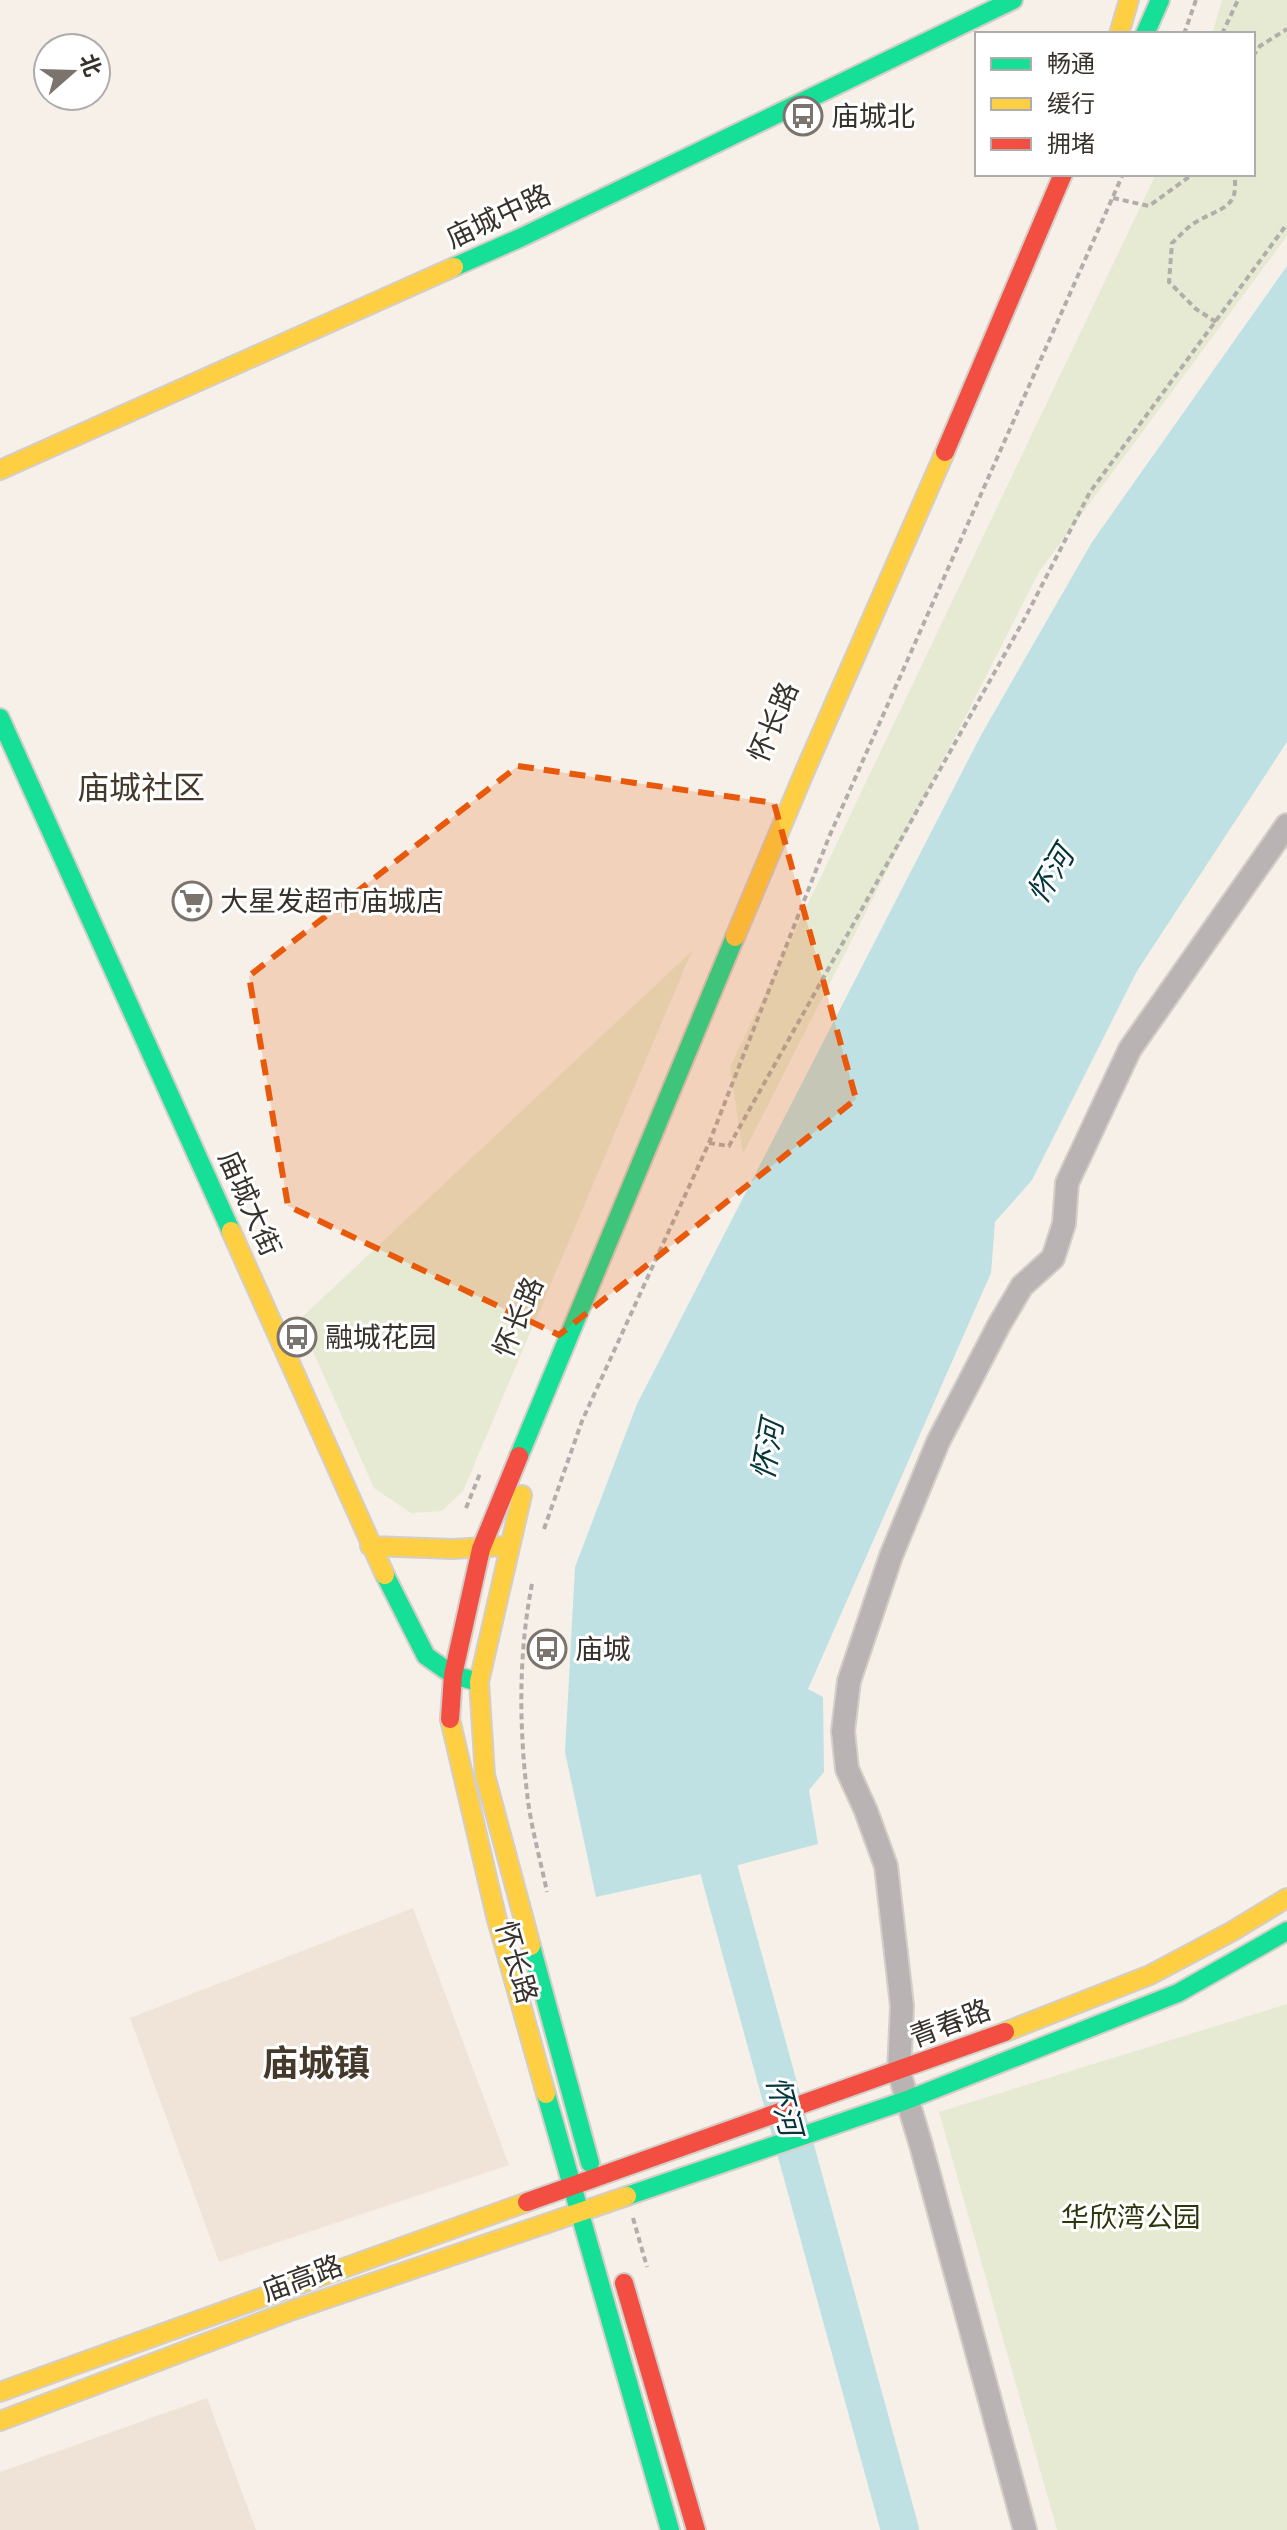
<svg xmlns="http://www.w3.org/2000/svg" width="1287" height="2530" viewBox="0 0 1287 2530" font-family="Rubik,'Noto Sans SC',sans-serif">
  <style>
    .commercial { fill: #f0e3d7 }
    .industrial { fill: #eee3d6 }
    .green { fill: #e6ead2 }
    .water { fill: #bfe1e3 }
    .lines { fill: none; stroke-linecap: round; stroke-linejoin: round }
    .river { stroke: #bfe1e3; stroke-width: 38 }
    .street-casing { stroke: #d4cec8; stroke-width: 26 }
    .fast-casing { stroke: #d4cec8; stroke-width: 22 }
    .slow-casing { stroke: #d4cec8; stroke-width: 22 }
    .jam-casing { stroke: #d4cec8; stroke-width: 22 }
    .path { stroke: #b0adaa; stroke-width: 4; stroke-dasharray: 6 4; stroke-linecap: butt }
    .street { stroke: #b9b4b3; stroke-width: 22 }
    .fast { stroke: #16e098; stroke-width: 18 }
    .slow { stroke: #ffcf43; stroke-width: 18 }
    .jam { stroke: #f24e42; stroke-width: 18 }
    .marked { fill: #e8590c; fill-opacity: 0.2; stroke: #e8590c; stroke-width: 6; stroke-dasharray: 16 10; stroke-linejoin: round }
    .labels { text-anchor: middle; stroke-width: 6; stroke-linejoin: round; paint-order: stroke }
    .poi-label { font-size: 28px; fill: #38322c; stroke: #fff; text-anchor: start }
    .street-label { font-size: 28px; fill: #38322c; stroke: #fff }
    .park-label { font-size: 28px; fill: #2b360a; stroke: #fff }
    .water-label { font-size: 30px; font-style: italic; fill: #04363b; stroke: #fff }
    .quarter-label { font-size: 32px; fill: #45392b; stroke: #fff }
    .district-label { font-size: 36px; font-weight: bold; fill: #45392b; stroke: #fff }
  </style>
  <rect width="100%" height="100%" fill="#f7f0e9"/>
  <path class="commercial" d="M413,1908L509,2165L219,2262L130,2018Z"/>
  <path class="industrial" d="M207,2398L256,2530H0V2472Z"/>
  <path class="green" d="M1222,0H1287V236L1039,572L743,1154L730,1067L1156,174H1253V34H1212Z
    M692,951L463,1491L442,1511L411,1513L374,1488L299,1320Z
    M1287,2004V2530H1057L939,2112Z"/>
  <path class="water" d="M1287,266V742L1137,971L1032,1180L995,1222L991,1273L808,1689L823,1697L824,1772L809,1790L818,1844L719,1870L596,1897L565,1752L575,1567L637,1404L980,737L1092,542Z"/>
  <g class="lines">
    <path class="river" d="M705,1819L900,2530"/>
    <g class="street-casing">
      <path id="street" d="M1025,2530L921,2145L899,2072L902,2006L886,1866L866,1811L847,1769L843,1731L849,1681L891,1556L938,1442L999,1325L1022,1286L1053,1258L1064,1224L1067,1183L1130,1049L1287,825"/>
    </g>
    <g class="fast-casing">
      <path id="fast" d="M1145,34L1160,0
        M454,267L520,238L1013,0
        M0,718L231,1231
        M519,1456L735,937
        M385,1575L426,1656L453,1675L475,1681
        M531,1946L590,2163
        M546,2094L670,2530
        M627,2196L907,2100L1178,1993L1287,1931"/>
    </g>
    <g class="slow-casing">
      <path id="slow" d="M1119,34L1129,0
        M0,470L454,267
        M735,937L804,773L945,452
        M231,1231L385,1575
        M522,1495L479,1682L485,1775L531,1946
        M370,1546L453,1549L503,1546
        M450,1719L496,1916L546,2094
        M1005,2032L1150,1975L1231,1932L1287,1898
        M0,2392L527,2202
        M0,2421L293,2310L627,2196"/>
    </g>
    <g class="jam-casing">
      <path id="jam" d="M945,452L1063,174
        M450,1719L453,1675L481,1549L519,1456
        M527,2202L1005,2032
        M624,2283L696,2530"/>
    </g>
    <path class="path" d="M1184,34L1196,0
      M1222,34L1238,0
      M1253,56L1260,46L1287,29
      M1113,198L1149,206L1193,174
      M1216,322L1196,309L1169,282L1172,243C1180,236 1187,227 1196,222C1221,207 1240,209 1234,174
      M709,1143L729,1146L1025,618L1090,492L1287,224
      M466,1508L481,1471
      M544,1529L582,1421L709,1143L829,837L1123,174
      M532,1584C518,1655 519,1730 528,1801C532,1831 541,1862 547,1892
      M633,2218L647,2267"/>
    <use href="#street" class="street"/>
    <use href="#fast" class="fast"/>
    <use href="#slow" class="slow"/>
    <use href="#jam" class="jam"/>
  </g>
  <path class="marked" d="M518,766L774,803L856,1099L559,1335L288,1206L249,976Z"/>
  <defs>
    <g id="bus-ring" transform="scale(2)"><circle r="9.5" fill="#fff" stroke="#7b746e" stroke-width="1.5"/><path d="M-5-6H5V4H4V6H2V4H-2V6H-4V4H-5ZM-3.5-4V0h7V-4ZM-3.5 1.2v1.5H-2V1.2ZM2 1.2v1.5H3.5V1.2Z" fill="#7b746e"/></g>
    <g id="supermarket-ring" transform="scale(2)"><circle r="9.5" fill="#fff" stroke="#7b746e" stroke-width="1.5"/><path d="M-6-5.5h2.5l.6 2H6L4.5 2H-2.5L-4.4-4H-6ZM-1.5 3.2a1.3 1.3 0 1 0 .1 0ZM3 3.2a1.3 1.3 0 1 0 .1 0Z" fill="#7b746e"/></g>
  </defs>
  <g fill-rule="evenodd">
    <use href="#bus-ring" x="803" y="116"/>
    <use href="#supermarket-ring" x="192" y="901"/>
    <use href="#bus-ring" x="297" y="1337"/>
    <use href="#bus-ring" x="547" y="1649"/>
  </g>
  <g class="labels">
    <g class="poi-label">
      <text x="831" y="126">庙城北</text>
      <text x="220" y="911">大星发超市庙城店</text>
      <text x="325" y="1347">融城花园</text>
      <text x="575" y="1659">庙城</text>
    </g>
    <g class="street-label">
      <text transform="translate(498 216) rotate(-25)" y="10">庙城中路</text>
      <text transform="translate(773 722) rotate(-67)" y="10">怀长路</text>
      <text transform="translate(250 1203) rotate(66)" y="10">庙城大街</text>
      <text transform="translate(518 1317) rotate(-67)" y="10">怀长路</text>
      <text transform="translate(517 1962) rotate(74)" y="10">怀长路</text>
      <text transform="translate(950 2023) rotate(-21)" y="10">青春路</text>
      <text transform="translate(302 2278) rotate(-20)" y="10">庙高路</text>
    </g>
    <g class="park-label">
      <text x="1131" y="2227">华欣湾公园</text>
    </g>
    <g class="water-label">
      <text transform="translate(1051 875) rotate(-59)" y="10">怀河</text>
      <text transform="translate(768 1450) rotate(-80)" y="10">怀河</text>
      <text transform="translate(784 2106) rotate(75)" y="10">怀河</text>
    </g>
    <g class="quarter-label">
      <text x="141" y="799">庙城社区</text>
    </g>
    <g class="district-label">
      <text x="316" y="2076">庙城镇</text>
    </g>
  </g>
  <rect x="975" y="32" width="280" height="144" fill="#ffffff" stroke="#afadab" stroke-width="2"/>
  <rect x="991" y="58" width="40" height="12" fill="#16e098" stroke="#afadab" stroke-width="2"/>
  <text x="1047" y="72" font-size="24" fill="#38322c">畅通</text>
  <rect x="991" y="98" width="40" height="12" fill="#ffcf43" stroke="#afadab" stroke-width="2"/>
  <text x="1047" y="112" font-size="24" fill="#38322c">缓行</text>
  <rect x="991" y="138" width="40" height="12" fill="#f24e42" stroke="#afadab" stroke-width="2"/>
  <text x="1047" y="152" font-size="24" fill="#38322c">拥堵</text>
  <g transform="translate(72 72) rotate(70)"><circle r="38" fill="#ffffff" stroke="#afadab" stroke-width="2"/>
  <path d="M0-6L14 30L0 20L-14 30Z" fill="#7b746e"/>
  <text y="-12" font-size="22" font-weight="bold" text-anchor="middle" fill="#38322c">北</text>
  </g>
</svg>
